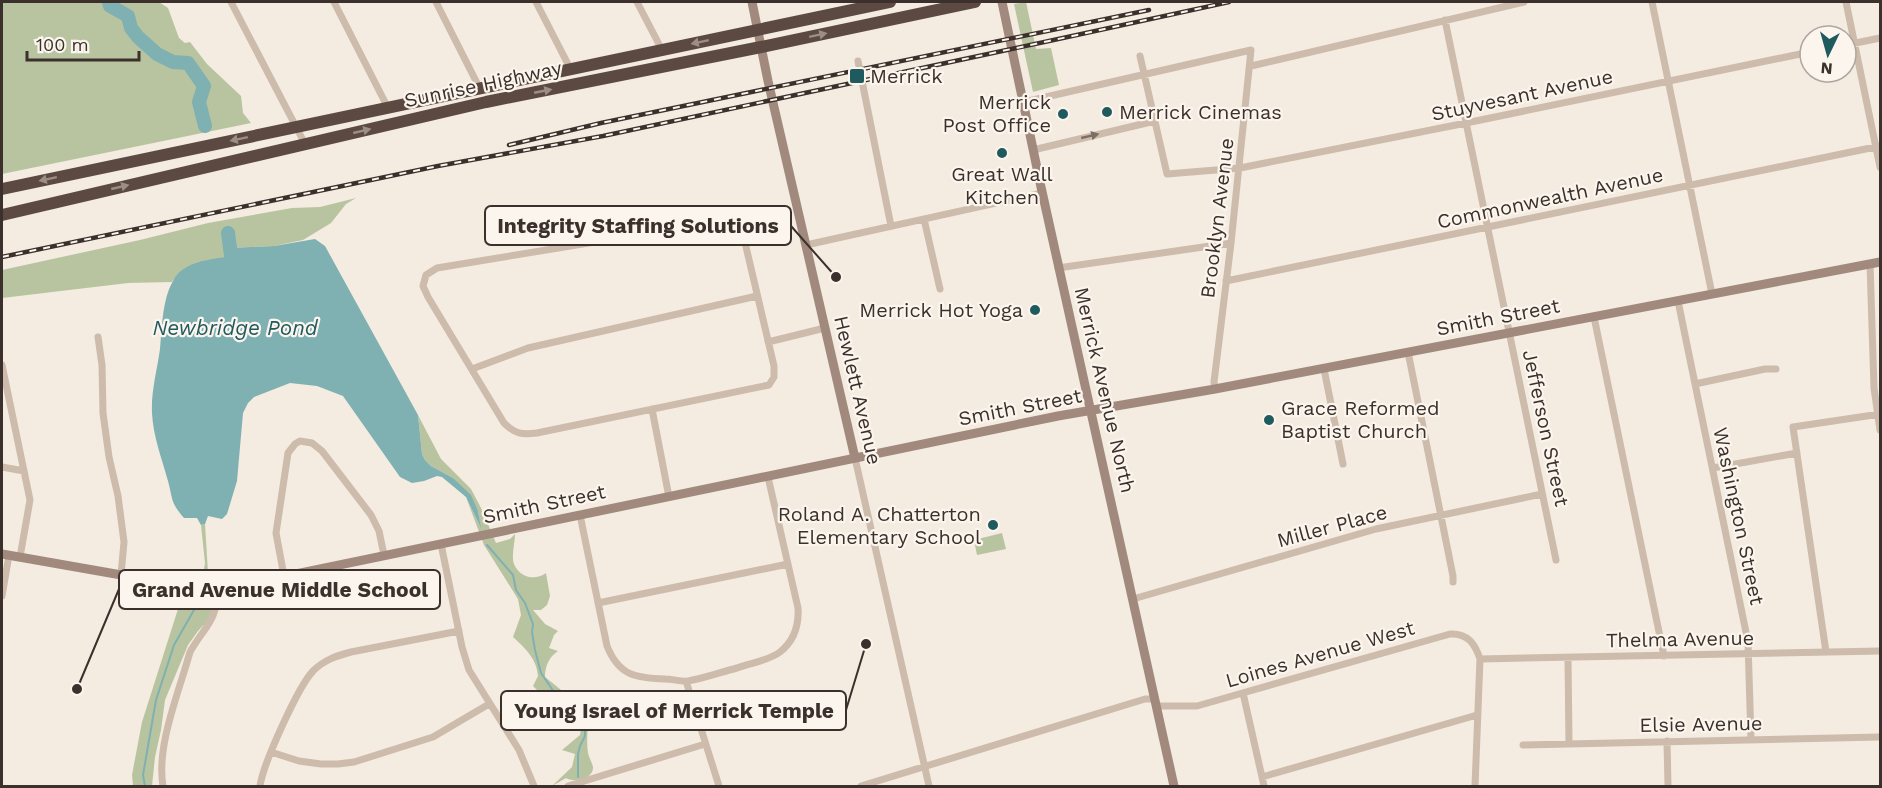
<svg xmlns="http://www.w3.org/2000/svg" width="1882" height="788" viewBox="0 0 1882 788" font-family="'Work Sans',sans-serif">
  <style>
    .green { fill: #b8c4a0 }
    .water { fill: #7fb0b2 }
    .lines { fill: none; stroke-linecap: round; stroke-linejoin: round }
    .stream { stroke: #7fb0b2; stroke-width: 2 }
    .river { stroke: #7fb0b2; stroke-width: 14 }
    .street { stroke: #cdbbac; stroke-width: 7 }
    .secondary { stroke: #a18a7d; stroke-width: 9 }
    .highway { stroke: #5c4a42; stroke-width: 12 }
    .rail-casing { stroke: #3b302b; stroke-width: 4.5 }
    .rail { stroke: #fbf5ee; stroke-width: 2; stroke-dasharray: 7; stroke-linecap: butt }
    .oneway { fill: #9c8e87 }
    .oneway2 { fill: #7d6f65 }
    .poi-dot { fill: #1f5a5e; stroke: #fbf5ee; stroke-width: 2 }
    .labels { text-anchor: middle; stroke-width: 4.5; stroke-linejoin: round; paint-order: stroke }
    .poi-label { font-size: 20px; fill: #3b302b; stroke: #fbf5ee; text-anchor: start }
    .street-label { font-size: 20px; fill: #3b302b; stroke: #fbf5ee }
    .water-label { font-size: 21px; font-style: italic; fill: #1f5a5e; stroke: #fbf5ee }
    .leader { fill: none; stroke: #3b302b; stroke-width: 2 }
    .callout-dot { fill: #3b302b; stroke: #fbf5ee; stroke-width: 2 }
    .callout { fill: #fbf5ee; stroke: #3b302b; stroke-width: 2 }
    .callout-label { font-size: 21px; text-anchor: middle; font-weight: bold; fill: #3b302b }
  </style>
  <rect width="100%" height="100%" fill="#f4ebe1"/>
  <path class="green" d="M2,2H159L168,8L179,38L185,43L190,42L207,64L241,96L243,113L251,123L2,174Z
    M1026,2L1036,49L1051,48L1059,85L1033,92L1014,4Z
    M356,198L346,204L331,223L303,240L274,246L230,248V256L173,280L172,282L128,283L2,298V270L140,240L208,223L292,208L320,207Z
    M418,415L441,459L471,489L481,508L496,543L510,539L515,534C515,543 511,556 514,564C520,578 535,581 546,573L550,596L547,605L541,610H533L545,624L558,631L554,635L549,648L558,651C549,657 545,666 545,677L576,702L591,709C588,722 586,740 588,753C589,758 592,762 593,767C594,779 574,783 566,778L552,786L572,767L575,754L562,750L580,735L581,729L578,726L557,721C562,714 563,711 561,702L539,692L533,686L538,676C537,659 525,648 513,637L521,615L518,599L484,545L466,497L480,526L478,511L453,478L431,466L425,460L422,454Z
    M205,524L208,573L206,589L216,590L211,617L198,631L188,645L165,700L161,730L155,757L152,786H133L132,775L142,722L185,587L201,588L205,563L201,525Z
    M1002,533L1006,549L977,555L974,540Z"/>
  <path class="water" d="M315,239L325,246L418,415L422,454L425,460L431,466L453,478L471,495L478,511L481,528L466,497L442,477L437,476L424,481L412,483L400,477L343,396L317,386L290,383L254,397L248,403L243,413L237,481L227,514L222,519L208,516L205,524L201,525L197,518H184C170,502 173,499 168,481C162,459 153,436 152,413C151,391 157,371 160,349C162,329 162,300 173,281C183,261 210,260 230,256V248L274,246Z"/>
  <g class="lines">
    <path class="stream" d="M487,545L513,575L516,590L525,603L533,624L532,632L535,650L541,673L554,692L574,715L585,730V736L580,746L578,754V777
      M145,786L143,775L156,700L174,645L198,603"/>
    <path class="river" d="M109,2L110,6L128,16L131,28L138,37L157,54L173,62L188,63L204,86L199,102L205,126
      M228,233L232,263"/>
    <path class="street" d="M231,2L305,144
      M334,2L388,108
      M436,2L480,89
      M536,2L571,70
      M637,2L662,50
      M1652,2L1712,294
      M1846,2L1880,167
      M1445,20L1556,560
      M1846,45L1880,38
      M1140,56L1167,174L1240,168L1466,123L1810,52
      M858,61L891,226
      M1251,66L1524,2
      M1024,102L1251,50L1231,243L1214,382L1215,389
      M1033,150L1155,121
      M924,219L940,289
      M722,221C733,221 738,224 743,234L774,366V377L769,385L537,433C522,435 515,434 504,423L428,297L423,286L426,275L437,268Z
      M806,245L1042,193
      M1870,264L1874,388L1880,430
      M1058,268L1231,243
      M1226,281L1880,146
      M1678,301L1748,642L1751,739
      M1594,317L1664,656
      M98,337L102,365L103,413L109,457L118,496L124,542L121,575
      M768,342L825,328
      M1408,352L1453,576V582
      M2,365L30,500L20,557
      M472,369L528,348L757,296
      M1324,369L1343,464
      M1695,384L1765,369H1776
      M652,409L669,497
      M855,458L929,786
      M2,467L24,471
      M1713,468L1797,453
      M580,515L607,646C619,676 636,678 665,679C673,679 681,682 688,681C705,678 721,672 737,668C750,663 768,661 780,652C794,641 799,625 798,608L768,477
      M441,544L462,647L469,670L519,750L534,786
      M284,576L276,533L288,453L295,444L300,441L312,443L322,451L371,515L379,531L384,555
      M2,596L9,555
      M1133,599L1376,529L1542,494
      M598,603L788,564
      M1826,652L1793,427L1880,414
      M1568,658L1569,744
      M1480,659L1880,651
      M686,681L719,786
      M1243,693L1264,786
      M1156,706H1197L1450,634C1468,633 1475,644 1480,659L1475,786
      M1667,741L1668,786
      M1523,745L1880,737
      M271,752L299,761L321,764H338L354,762L433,737L489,704
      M1262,777L1477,715
      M163,786C156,746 179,692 190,652C204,627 218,621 217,589
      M260,786C263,764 298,687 313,671C324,660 336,656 351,652L459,631
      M568,786L705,744
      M861,786L1145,699H1155"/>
    <path class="secondary" d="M752,2L768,81L855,458
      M1002,2L1041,187L1174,786
      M2,554L184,586L223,589L1058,416L1215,389L1880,262"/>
    <path class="highway" d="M2,189L890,2
      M2,215L486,102L761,47L975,2"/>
    <g class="rail-casing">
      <path id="rail" d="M509,145L601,123L1149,10
        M2,257L438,166L603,136L1049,41L1229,2"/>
    </g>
    <use href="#rail" class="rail"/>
  </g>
  <defs><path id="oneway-solid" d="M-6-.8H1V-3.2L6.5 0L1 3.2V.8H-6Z" transform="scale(1.5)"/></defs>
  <g class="oneway">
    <use href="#oneway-solid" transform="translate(818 35) rotate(-12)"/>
    <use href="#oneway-solid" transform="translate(700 42) rotate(168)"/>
    <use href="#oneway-solid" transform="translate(543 91) rotate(-11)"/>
    <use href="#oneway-solid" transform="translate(362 131) rotate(-13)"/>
    <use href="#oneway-solid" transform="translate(239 139) rotate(168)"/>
    <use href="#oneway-solid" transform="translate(48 179) rotate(168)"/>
    <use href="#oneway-solid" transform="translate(120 187) rotate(-13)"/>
  </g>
  <use class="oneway2" href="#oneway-solid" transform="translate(1090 136) rotate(-13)"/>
  <g class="poi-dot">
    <rect x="849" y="68" width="16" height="16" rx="3"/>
    <circle cx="1107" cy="112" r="6"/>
    <circle cx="1063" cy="114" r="6"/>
    <circle cx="1002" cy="153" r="6"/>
    <circle cx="1035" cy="310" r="6"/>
    <circle cx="1269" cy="420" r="6"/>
    <circle cx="993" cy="525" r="6"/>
  </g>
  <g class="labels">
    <g class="poi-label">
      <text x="870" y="83">Merrick</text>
      <text x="1051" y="109" text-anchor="end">Merrick<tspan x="1051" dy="23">Post Office</tspan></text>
      <text x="1119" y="119">Merrick Cinemas</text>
      <text x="1002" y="181" text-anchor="middle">Great Wall<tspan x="1002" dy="23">Kitchen</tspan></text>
      <text x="1023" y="317" text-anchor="end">Merrick Hot Yoga</text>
      <text x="1281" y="415">Grace Reformed<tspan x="1281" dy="23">Baptist Church</tspan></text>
      <text x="981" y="521" text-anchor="end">Roland A. Chatterton<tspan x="981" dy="23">Elementary School</tspan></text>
    </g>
    <g class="street-label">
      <text transform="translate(483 84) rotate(-12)" y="7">Sunrise Highway</text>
      <text transform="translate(1522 95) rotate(-12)" y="7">Stuyvesant Avenue</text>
      <text transform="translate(1550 198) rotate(-12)" y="7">Commonwealth Avenue</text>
      <text transform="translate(1217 218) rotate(-83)" y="7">Brooklyn Avenue</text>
      <text transform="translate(1498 317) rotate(-11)" y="7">Smith Street</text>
      <text transform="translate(858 390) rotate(77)" y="7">Hewlett Avenue</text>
      <text transform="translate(1105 390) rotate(77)" y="7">Merrick Avenue North</text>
      <text transform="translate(1020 407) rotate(-11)" y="7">Smith Street</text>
      <text transform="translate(1546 428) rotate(78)" y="7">Jefferson Street</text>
      <text transform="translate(544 504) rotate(-12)" y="7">Smith Street</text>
      <text transform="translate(1739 516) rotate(78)" y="7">Washington Street</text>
      <text transform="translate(1332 526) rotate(-15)" y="7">Miller Place</text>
      <text transform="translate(1680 639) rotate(-1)" y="7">Thelma Avenue</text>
      <text transform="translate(1320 654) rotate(-16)" y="7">Loines Avenue West</text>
      <text transform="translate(1701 724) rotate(-1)" y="7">Elsie Avenue</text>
    </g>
    <g class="water-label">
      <text x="235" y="335">Newbridge Pond</text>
    </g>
  </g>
  <path class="leader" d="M836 277L791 226M77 689L119 589M866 644L846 710"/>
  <g class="callout-dot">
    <circle cx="836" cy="277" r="6"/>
    <circle cx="77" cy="689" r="6"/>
    <circle cx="866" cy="644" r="6"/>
  </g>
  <g class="callout">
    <rect x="485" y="206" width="306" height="39" rx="6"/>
    <rect x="119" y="570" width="321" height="39" rx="6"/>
    <rect x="501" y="691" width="345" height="39" rx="6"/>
  </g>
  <g class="callout-label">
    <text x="638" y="233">Integrity Staffing Solutions</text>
    <text x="280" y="597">Grand Avenue Middle School</text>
    <text x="674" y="718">Young Israel of Merrick Temple</text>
  </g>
  <rect width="1882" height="788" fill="none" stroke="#3b302b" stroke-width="6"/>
  <g transform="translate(1828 54) rotate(185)"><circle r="28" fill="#fbf5ee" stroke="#aea6a0" stroke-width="1.5"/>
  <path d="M0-4.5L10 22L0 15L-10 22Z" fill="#1f5a5e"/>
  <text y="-9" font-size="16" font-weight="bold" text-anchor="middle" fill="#3b302b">N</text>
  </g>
  <path d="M27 51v9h112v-9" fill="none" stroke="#3b302b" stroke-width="3"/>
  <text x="36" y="51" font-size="18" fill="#3b302b" stroke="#fbf5ee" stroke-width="4.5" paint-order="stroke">100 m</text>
</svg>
